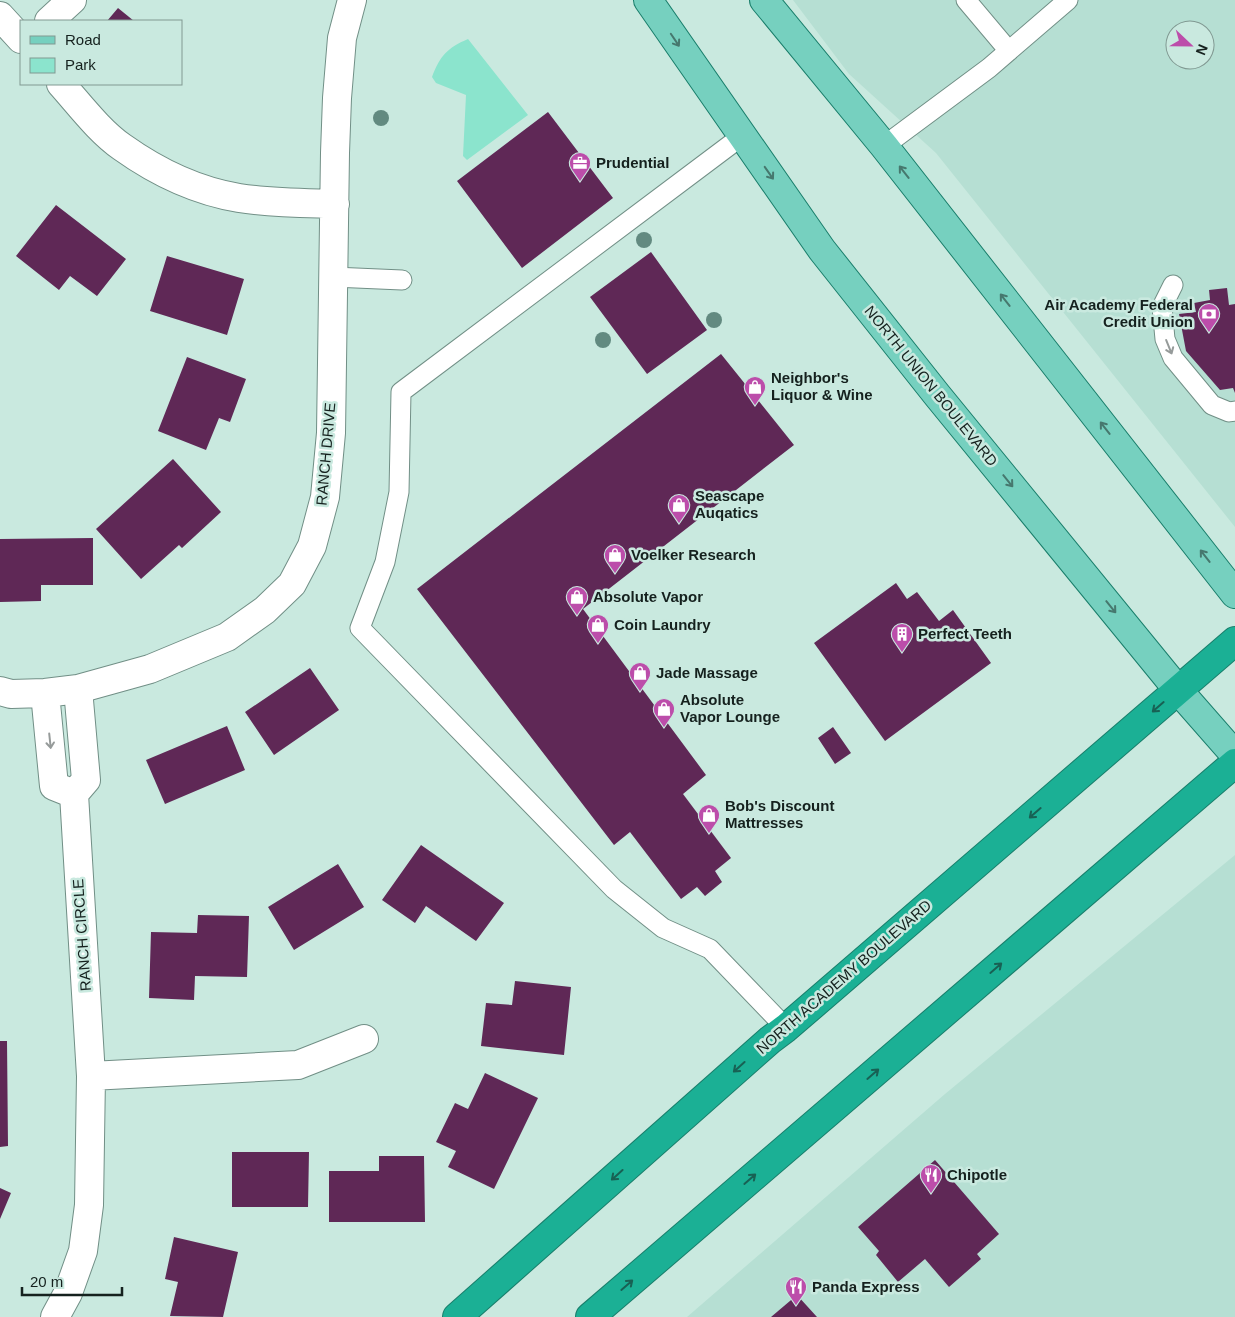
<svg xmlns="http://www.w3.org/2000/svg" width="1235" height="1317" viewBox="0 0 1235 1317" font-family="Helvetica,sans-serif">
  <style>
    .built { fill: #b6dfd3; fill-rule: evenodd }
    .green { fill: #8be4cd }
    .building { fill: #5f2856 }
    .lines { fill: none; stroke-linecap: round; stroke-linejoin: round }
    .lane-casing { stroke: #718f86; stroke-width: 21 }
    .street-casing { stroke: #718f86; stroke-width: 30 }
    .primary-casing { stroke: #197e6b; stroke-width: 30 }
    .highway-casing { stroke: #197e6b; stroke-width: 30 }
    .lane { stroke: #fff; stroke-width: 19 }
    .street { stroke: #fff; stroke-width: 28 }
    .primary { stroke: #76d0bf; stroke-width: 28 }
    .highway { stroke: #1bb095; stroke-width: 28 }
    .tree { fill: #628a80 }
    .oneway { stroke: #46786e }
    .oneway2 { stroke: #969b9a }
    .oneway3 { stroke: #186154 }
    .labels { text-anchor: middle; stroke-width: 5; stroke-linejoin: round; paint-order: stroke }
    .poi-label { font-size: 15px; font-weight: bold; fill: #15211e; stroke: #c9e9df; text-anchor: start }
    .street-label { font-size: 15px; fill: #15211e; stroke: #c9e9df }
  </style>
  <rect width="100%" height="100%" fill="#c9e9df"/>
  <path class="built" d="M793,0H1235V527L936,153L849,74ZM1175,30H1205V60H1175Z
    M1235,855V1317H687L945,1094Z"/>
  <path class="green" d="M468,39L528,115L467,160L463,156L466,95L436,83L432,77C440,56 447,48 468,39Z"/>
  <path class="building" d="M118,8L134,21H107Z
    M548,112L613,198L522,268L457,181Z
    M56,205L126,259L97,296L70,276L59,290L16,256Z
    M651,252L707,330L647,374L590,297Z
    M167,256L244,279L227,335L150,311Z
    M1227,288L1229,305L1235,304V393L1233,388L1220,390L1186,351L1179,314L1196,312L1194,303L1210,300L1209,290Z
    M721,354L794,445L583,609L706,775L683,794L731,858L715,871L722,882L705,896L697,887L681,899L630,832L614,845L417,589Z
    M187,357L246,379L230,422L219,418L206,450L158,431Z
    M173,459L221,512L182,548L179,545L141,579L96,529Z
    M93,538V585H41V601L0,602V539Z
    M896,583L907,599L917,592L939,621L953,610L991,663L885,741L814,643Z
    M310,668L339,710L274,755L245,712Z
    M227,726L245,770L165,804L146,760Z
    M833,727L851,753L835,764L818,738Z
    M421,845L504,903L476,941L426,906L415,923L382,900Z
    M338,864L364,907L294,950L268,907Z
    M198,915L249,916L247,977L195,976L194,1000L149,998L151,932L197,933Z
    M515,981L571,987L564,1055L481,1046L486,1003L512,1005Z
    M0,1041H7L8,1146L0,1147Z
    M485,1073L538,1098L494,1189L448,1167L456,1151L436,1142L455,1103L468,1109Z
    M232,1152H309L308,1207H232Z
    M379,1156H424L425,1222H329V1171H379Z
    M935,1160L999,1234L977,1254L981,1259L949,1287L925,1259L898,1282L876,1255L879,1251L858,1227Z
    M0,1188L11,1193L0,1219Z
    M174,1237L238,1252L223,1317L170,1316L178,1282L165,1279Z
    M797,1295L817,1317H771Z"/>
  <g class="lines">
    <g class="lane-casing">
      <path id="lane" d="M966,0L1009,51
        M742,136L401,392L399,492L385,562L360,628L614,889L663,928L710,949L786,1028
        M884,146L989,68L1068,0
        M333,277L402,280
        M1173,285L1162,307L1165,339L1173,358L1212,405L1229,412L1235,411"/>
    </g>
    <g class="street-casing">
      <path id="street" d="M0,16L21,39
        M49,21L72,0
        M61,84C79,104 99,131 122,147C157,172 197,191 239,198C270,203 303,203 335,204
        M0,691L11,694L45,693L78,689L150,669L227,637L265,610L292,584L312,546L325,497L331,433L335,153L337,98L342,38L352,0
        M45,693L54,786L74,794
        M91,1076L298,1065L364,1039
        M55,1317L68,1293L83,1251L89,1205L91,1076L74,794L86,780L78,689"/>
    </g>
    <g class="primary-casing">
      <path id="primary" d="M648,0L822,250L937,395L1178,690L1235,755
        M764,0L884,146L1235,594"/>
    </g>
    <g class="highway-casing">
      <path id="highway" d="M457,1317L770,1040L786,1028L1235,641
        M590,1317L1235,763"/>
    </g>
    <use href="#lane" class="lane"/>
    <use href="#street" class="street"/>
    <use href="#primary" class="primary"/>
    <use href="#highway" class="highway"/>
  </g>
  <g class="tree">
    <circle cx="381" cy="118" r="8"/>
    <circle cx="644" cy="240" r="8"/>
    <circle cx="714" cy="320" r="8"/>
    <circle cx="603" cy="340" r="8"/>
  </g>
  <defs><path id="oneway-shaft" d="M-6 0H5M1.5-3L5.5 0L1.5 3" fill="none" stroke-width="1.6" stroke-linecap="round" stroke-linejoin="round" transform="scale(1.25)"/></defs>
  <g class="oneway">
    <use href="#oneway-shaft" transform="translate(675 40) rotate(56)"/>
    <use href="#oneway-shaft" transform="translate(904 172) rotate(-128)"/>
    <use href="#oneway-shaft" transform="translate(769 173) rotate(55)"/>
    <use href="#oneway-shaft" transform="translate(1005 300) rotate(-128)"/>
    <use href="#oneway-shaft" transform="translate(1105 428) rotate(-128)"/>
    <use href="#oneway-shaft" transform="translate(1008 481) rotate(51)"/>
    <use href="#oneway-shaft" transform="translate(1205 556) rotate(-128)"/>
    <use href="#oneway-shaft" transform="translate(1111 607) rotate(51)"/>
  </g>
  <g class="oneway2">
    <use href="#oneway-shaft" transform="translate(1169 347) rotate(68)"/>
    <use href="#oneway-shaft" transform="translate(50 741) rotate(84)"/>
  </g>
  <g class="oneway3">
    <use href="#oneway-shaft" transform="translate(1158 707) rotate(139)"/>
    <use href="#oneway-shaft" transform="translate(1035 813) rotate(139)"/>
    <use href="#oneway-shaft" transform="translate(996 968) rotate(-41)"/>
    <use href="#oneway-shaft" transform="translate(739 1067) rotate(138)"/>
    <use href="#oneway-shaft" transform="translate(873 1074) rotate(-41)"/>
    <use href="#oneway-shaft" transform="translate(617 1175) rotate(138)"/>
    <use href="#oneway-shaft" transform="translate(750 1179) rotate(-41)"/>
    <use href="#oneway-shaft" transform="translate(627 1285) rotate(-41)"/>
  </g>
  <defs>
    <g id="office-pin" transform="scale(1.125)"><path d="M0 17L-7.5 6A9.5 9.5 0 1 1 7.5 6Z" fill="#bc4daa" stroke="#c9e9df"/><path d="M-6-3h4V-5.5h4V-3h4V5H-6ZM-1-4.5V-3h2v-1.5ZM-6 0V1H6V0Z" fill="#fff"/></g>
    <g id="bank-pin" transform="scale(1.125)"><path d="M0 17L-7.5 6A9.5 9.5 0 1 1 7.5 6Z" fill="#bc4daa" stroke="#c9e9df"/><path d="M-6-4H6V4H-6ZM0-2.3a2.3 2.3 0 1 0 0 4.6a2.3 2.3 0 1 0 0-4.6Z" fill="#fff"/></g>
    <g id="shop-pin" transform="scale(1.125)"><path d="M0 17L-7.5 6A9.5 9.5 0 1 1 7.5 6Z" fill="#bc4daa" stroke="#c9e9df"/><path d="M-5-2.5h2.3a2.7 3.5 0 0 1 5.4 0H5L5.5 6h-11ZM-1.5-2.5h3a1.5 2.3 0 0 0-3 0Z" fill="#fff"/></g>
    <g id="building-pin" transform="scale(1.125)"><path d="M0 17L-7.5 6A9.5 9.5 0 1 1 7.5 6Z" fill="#bc4daa" stroke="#c9e9df"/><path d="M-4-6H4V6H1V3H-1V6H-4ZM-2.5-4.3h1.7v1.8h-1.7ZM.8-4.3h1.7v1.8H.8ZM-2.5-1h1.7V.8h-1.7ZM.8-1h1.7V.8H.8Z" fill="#fff"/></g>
    <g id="restaurant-pin" transform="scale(1.125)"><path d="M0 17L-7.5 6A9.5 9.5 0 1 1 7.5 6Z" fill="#bc4daa" stroke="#c9e9df"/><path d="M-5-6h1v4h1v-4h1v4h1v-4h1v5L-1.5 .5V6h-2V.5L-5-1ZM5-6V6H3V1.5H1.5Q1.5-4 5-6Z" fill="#fff"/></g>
  </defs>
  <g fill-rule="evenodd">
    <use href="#office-pin" x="580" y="163"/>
    <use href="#bank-pin" x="1209" y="314"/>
    <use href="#shop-pin" x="755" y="387"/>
    <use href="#shop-pin" x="679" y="505"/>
    <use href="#shop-pin" x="615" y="555"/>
    <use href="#shop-pin" x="577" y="597"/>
    <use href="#shop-pin" x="598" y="625"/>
    <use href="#building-pin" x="902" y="634"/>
    <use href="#shop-pin" x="640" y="673"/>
    <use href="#shop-pin" x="664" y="709"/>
    <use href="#shop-pin" x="709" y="815"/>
    <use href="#restaurant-pin" x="931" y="1175"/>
    <use href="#restaurant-pin" x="796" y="1287"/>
  </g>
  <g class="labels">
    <g class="poi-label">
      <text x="596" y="168">Prudential</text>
      <text x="1193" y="310" text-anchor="end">Air Academy Federal<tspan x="1193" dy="17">Credit Union</tspan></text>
      <text x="771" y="383">Neighbor's<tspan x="771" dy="17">Liquor &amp; Wine</tspan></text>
      <text x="695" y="501">Seascape<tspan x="695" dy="17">Auqatics</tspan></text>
      <text x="631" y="560">Voelker Research</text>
      <text x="593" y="602">Absolute Vapor</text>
      <text x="614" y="630">Coin Laundry</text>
      <text x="918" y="639">Perfect Teeth</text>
      <text x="656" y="678">Jade Massage</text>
      <text x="680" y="705">Absolute<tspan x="680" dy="17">Vapor Lounge</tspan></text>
      <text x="725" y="811">Bob's Discount<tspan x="725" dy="17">Mattresses</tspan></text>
      <text x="947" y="1180">Chipotle</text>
      <text x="812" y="1292">Panda Express</text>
    </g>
    <g class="street-label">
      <text transform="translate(931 386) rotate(51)" y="5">NORTH UNION BOULEVARD</text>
      <text transform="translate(326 454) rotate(-85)" y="5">RANCH DRIVE</text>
      <text transform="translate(82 935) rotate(-94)" y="5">RANCH CIRCLE</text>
      <text transform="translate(844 977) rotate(-41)" y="5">NORTH ACADEMY BOULEVARD</text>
    </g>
  </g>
  <rect x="20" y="20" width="162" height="65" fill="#c9e9df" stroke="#819992"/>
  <rect x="30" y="36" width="25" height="8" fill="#76d0bf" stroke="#819992"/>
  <text x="65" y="45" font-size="15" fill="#15211e">Road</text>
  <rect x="30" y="58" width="25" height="15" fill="#8be4cd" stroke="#819992"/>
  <text x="65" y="70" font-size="15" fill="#15211e">Park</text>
  <g transform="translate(1190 45) rotate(112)"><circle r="24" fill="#c9e9df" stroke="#819992"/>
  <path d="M0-4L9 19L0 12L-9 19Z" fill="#bc4daa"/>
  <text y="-8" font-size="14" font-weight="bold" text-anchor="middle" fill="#15211e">N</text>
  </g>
  <path d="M22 1287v8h100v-8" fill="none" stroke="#15211e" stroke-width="2.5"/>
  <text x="30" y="1287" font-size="15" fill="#15211e" stroke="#c9e9df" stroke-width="4" paint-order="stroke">20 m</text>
</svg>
